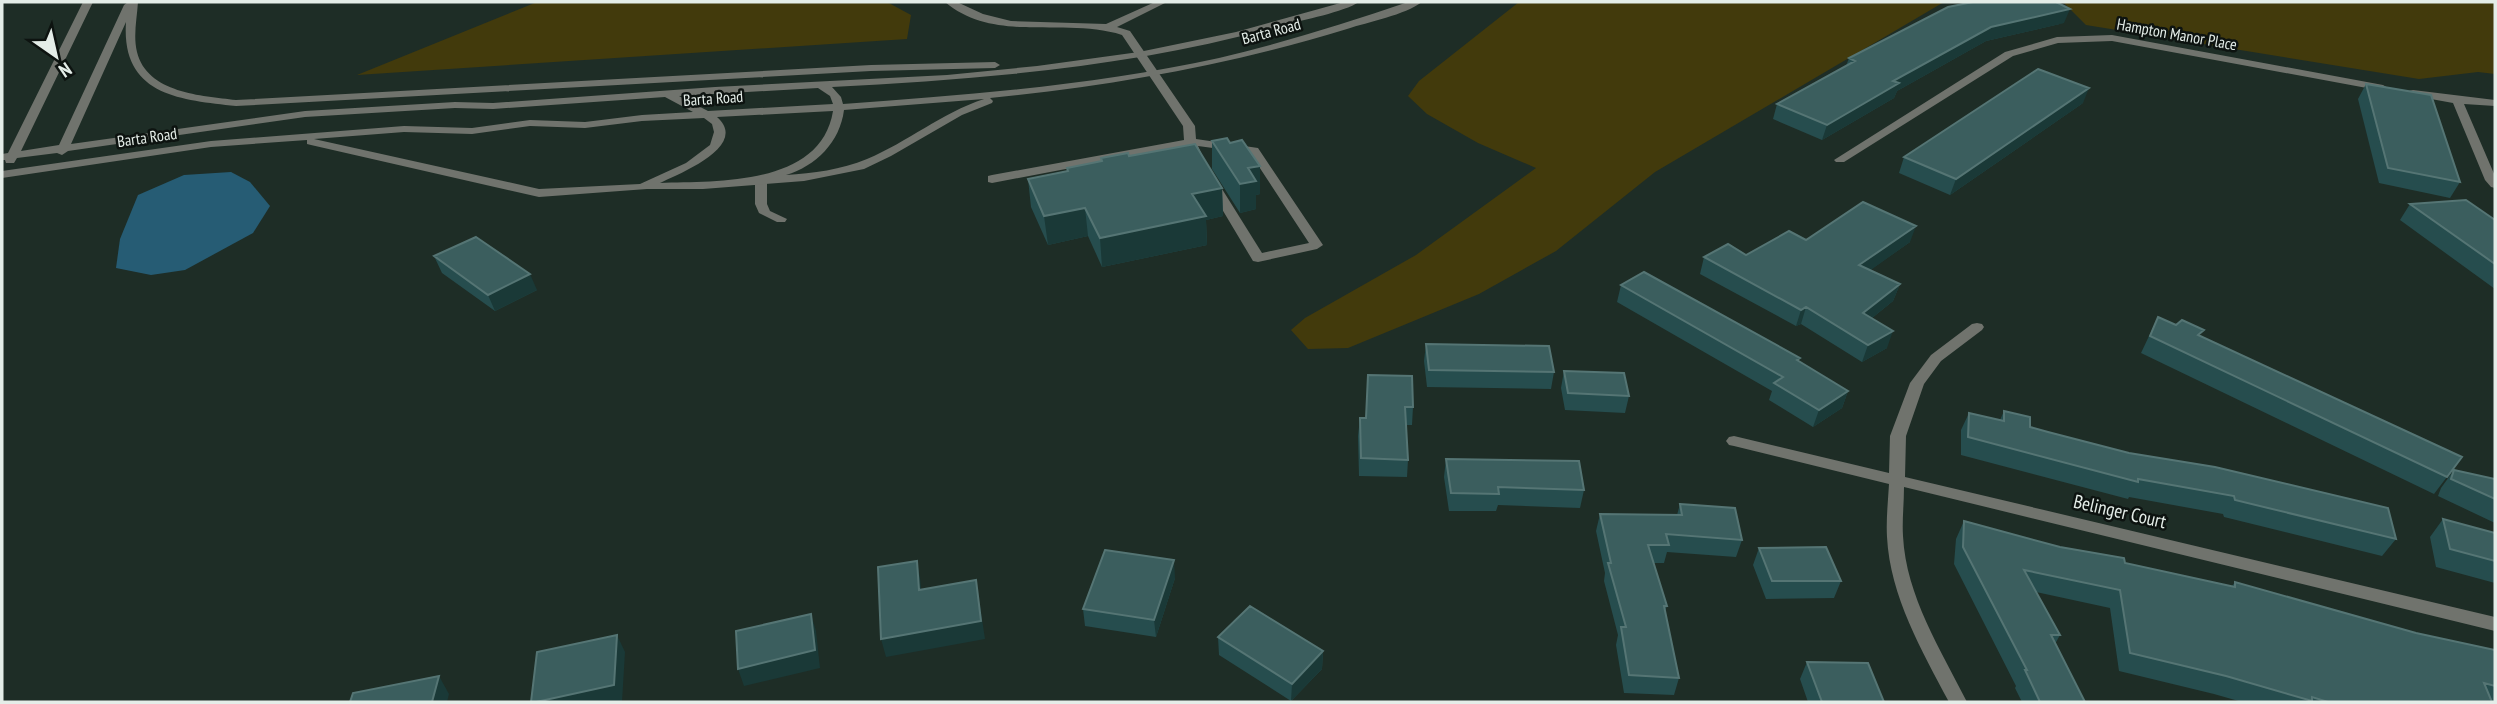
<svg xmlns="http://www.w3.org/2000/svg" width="2497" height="704" viewBox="0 0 2497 704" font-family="'PT Sans Narrow',sans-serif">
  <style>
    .green { fill: #423a0c }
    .water { fill: #265c74 }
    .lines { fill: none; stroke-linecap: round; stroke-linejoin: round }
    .service { fill: #70736d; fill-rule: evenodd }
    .minor { fill: #70736d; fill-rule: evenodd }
    .tertiary { fill: #70736d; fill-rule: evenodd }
    .wall { fill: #264d4e }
    .shaded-wall { fill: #1a3937 }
    .building { fill: #3b5e5e; stroke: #557574; stroke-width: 2 }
    .labels { text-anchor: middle; stroke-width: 5; stroke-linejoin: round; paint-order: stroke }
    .far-street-label { font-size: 16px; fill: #e4ede8; stroke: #0d1310 }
    .street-label { font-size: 19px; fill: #e4ede8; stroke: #0d1310 }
  </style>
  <rect width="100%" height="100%" fill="#1e2d26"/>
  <path class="green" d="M537,2H887L911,15L907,39L357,75Z
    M1519,2H1944L1655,172L1556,251L1479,294L1348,348L1308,349L1291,330L1305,318L1416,255L1536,168L1478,143L1427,114L1408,96L1419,81Z
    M2063,2H2495V74L2478,72L2419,79L2086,25Z"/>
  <path class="water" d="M231,172L250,182L270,206L253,233L185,270L151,275L116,268L120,239L138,195L184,175Z"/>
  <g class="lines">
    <path class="service" d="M945,2H957L983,14L1011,21L1106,24L1155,2H1167L1117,27L1130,31L1195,126L1196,139L1258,148L1323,245L1317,249L1258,262L1253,261L1207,184L1209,181H1217L1262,253L1309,243L1250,153L1198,146L1205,161L1199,164L1195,163L1186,146L992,183L988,182V176L992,175L1184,140L1183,126L1122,35C1065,17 995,44 945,2Z"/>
    <path class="minor" d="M2112,35L2383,85L2388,88L2383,91L2112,41L2058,43L2013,56L1844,162H1836L1834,160L2005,52L2057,37Z
      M2413,90L2495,100V106L2464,104L2495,176V188L2491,187L2485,180L2453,103L2409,95V91Z
      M761,177L767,181V204L770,211L787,219L785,222H777L759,213L755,204V181Z
      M1977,323L1982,324L1984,327L1982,330L1941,361L1924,384L1906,436L1905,477L2495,617V631L1904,487C1904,504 1902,520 1903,536C1906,596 1941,650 1967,702H1949C1922,651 1890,596 1887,537C1886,520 1888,501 1889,484L1734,446L1729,445L1726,441L1729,437L1734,436L1889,473L1890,436L1910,383L1931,355L1972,324Z"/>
    <path class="tertiary" d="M83,2H93L21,151L59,145L124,5L128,2H138C137,18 133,36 137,52C147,93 202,96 236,100L871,65L995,62L1000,65L995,68L871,71L236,106C179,100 121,95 126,22L71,144L305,111L455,102L493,103L715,87L947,75L1037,66L1139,52L1236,32L1344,2H1359C1344,12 1303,20 1283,25C1136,67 984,79 832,87L841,97L843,104C969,95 1096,85 1219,58C1283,43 1346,23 1408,2H1422C1405,15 1368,22 1347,29C1230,65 1111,86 990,98L993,101L992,103L962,115L891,156L864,169L804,181L703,189H647L539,197L311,145L307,144V140L211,147L2,178V171L211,141L404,126L472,128L530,120L585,122L642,115L693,112L665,97L493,109L455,108L305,117L68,151L62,155L57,153L17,158L14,163H6L5,160H2V154L8,153ZM818,88L830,96L833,104L708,111L679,96ZM984,99C941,113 908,142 867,159C841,170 813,173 786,175C816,166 840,142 844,110ZM833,111C821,186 718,181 660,183C679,174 750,146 717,117ZM704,118L712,124L714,132L710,145L686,163L640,184L539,189L314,139L404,132L472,134L530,126L585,128L642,121Z"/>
  </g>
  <path class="wall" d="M2064,23L1986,41L1897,91L1894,98L1822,140L1773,119L1777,104L1846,66L1849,58Z
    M2366,84L2460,182L2450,198L2379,183L2358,99Z
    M2083,103L1950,195L1899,173L1904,157Z
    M1212,141L1260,194L1256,195V209L1240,213L1212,169Z
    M1129,156L1222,188L1223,216L1206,220L1207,245L1102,267L1088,236L1048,245L1031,207L1028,179L1067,171V168L1101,162V158Z
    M2410,204L2495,220V289L2400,220Z
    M1806,240L1910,242L1870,270L1900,284L1893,301L1872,318L1887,348L1862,362L1801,324L1796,326L1700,274L1704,257L1746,255Z
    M434,256L537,290L495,311L442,273Z
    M1621,285L1799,361L1848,391L1842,408L1813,427L1769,400L1772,391L1617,302Z
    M2158,317L2201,337L2462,457L2434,494L2141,353Z
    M1426,344L1554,372L1551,389L1427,387L1424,361Z
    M1564,371L1629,396L1625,413L1565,410L1561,388Z
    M1368,375L1413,407L1412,425H1406L1408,460L1407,477L1359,476L1358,436L1360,418H1366Z
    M2004,411L2030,427L2396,539L2382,556L2224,517L2223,514L2129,497L2128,499L1961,455V430L1969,413L2000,420Z
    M1446,459L1584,490L1580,508L1498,505L1496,511H1449L1444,477Z
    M2454,470L2495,479V523L2438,496L2441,488Z
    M1680,504L1742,540L1736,557L1667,552L1664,563H1654L1667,606L1665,611L1679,678L1674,695L1624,693L1616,645L1618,635L1604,581L1605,573L1596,531L1600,514L1677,515Z
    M2443,519L2495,533V583L2436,567L2430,537Z
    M1964,521L2060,547L2125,563L2232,586L2235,582L2416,633L2495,650V702H2242L2214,694L2119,671L2110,608L2036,592L2060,635L2055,644L2085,702H2022L2015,688L2016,686L1954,564L1956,539Z
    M1759,548L1841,581L1834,598L1766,599L1753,565Z
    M1175,578L1156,637L1085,626L1083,609Z
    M1218,637L1323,651L1322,669L1291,701L1219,655Z
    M1807,662L1884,702H1808L1800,679Z"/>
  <path class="shaded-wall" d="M2070,9L2064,23L1986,41L1897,91L1894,98L1822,140L1827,125L1893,81L1991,27Z
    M2089,88L2083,103L1950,195L1956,179Z
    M1260,166V194L1256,195V209L1240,213V184L1248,168Z
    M1222,188L1223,216L1206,220L1207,245L1102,267L1100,238L1192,194Z
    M1085,208L1088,236L1048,245L1044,216Z
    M1916,226L1910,242L1854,282L1859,265Z
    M530,274L537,290L495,311L488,295Z
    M1900,284L1893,301L1857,330L1863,313Z
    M1806,307L1801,324L1796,326L1801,310Z
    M1893,331L1887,348L1862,362L1868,345Z
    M1848,391L1842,408L1813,427L1819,410Z
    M1174,560L1175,578L1156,637L1154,620Z
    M917,561L920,578L923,608L919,590Z
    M976,580L985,639L886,657L881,639Z
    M811,614L816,631L820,668L744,686L738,669Z
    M617,635L625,652L622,702H536Z
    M1323,651L1322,669L1291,701L1292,684Z
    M439,676L449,694L447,702H432Z"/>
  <path class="building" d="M1973,2H2056L2070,9L1991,27L1893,81L1899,83L1827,125L1777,104L1855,61L1849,58L1948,7Z
    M2038,69L2089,88L1956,179L1904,157Z
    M2366,84L2431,95L2460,182L2388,168Z
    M1227,138L1230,143L1242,140L1260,166L1248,168L1256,181L1240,184L1212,141Z
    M1195,144L1222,188L1192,194L1206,216L1100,238L1085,208L1044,216L1028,179L1068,171L1067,168L1102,161L1101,158L1128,153L1129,156Z
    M2466,200L2495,220V264L2410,204Z
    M1863,202L1916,226L1859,265L1900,284L1863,313L1893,331L1868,345L1806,307L1801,310L1704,257L1728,244L1746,255L1789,231L1806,240Z
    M476,237L530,274L488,295L434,256Z
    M1644,272L1800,358L1797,360L1848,391L1819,410L1774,383L1783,377L1621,285Z
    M2158,317L2176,325L2182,320L2204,330L2198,335L2462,457L2447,477L2150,336Z
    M1426,344L1549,346L1554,372L1429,370Z
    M1564,371L1624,373L1629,396L1568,393Z
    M1368,375L1412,376L1413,407H1405L1408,460L1361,458L1360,418H1366Z
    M2004,411L2030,417V427L2048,432L2129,453L2215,467L2388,508L2396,539L2235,500L2234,496L2138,479V482L1968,437L1969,413L2004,421Z
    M1446,459L1579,461L1584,490L1498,487L1499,494L1451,493Z
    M2454,470L2495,479V499L2451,479Z
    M1680,504L1735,508L1742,540L1666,534L1669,545H1648L1667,606H1664L1679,678L1629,675L1621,627H1626L1608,563H1611L1600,514L1682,515Z
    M2443,519L2495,533V561L2450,549Z
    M1964,521L2060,547L2124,558L2125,563L2235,587V582L2416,633L2495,650V686L2484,683L2492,702H2328L2312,697V701L2226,676L2130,653L2120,590L2024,570L2060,635H2051L2085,702H2040L2025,670H2027L1963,547Z
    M1826,547L1841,581H1772L1759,548Z
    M1105,550L1174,560L1154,620L1083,609Z
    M917,561L919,590L976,580L981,621L881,639L878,567Z
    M1250,606L1323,651L1292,684L1218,637Z
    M811,614L815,650L738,669L736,631Z
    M617,635L614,685L536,702H531L537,652Z
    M1807,662L1868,663L1884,702H1822Z
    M439,676L432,702H350L353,693Z"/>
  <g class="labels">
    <g class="far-street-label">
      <text transform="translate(1271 31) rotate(-15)" y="6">Barta Road</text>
      <text transform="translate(2177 34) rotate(10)" y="6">Hampton Manor Place</text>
      <text transform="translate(713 98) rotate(-4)" y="6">Barta Road</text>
      <text transform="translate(147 137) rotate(-8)" y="6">Barta Road</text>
    </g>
    <g class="street-label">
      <text transform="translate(2120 511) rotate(13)" y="7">Belinger Court</text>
    </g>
  </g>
  <rect width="2497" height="704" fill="none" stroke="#e4ede8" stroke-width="7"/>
  <g transform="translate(56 56) rotate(146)" stroke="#0d1310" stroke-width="5" paint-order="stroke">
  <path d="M0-5L12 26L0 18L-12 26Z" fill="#e4ede8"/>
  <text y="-10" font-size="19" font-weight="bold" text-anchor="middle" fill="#e4ede8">N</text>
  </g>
</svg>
